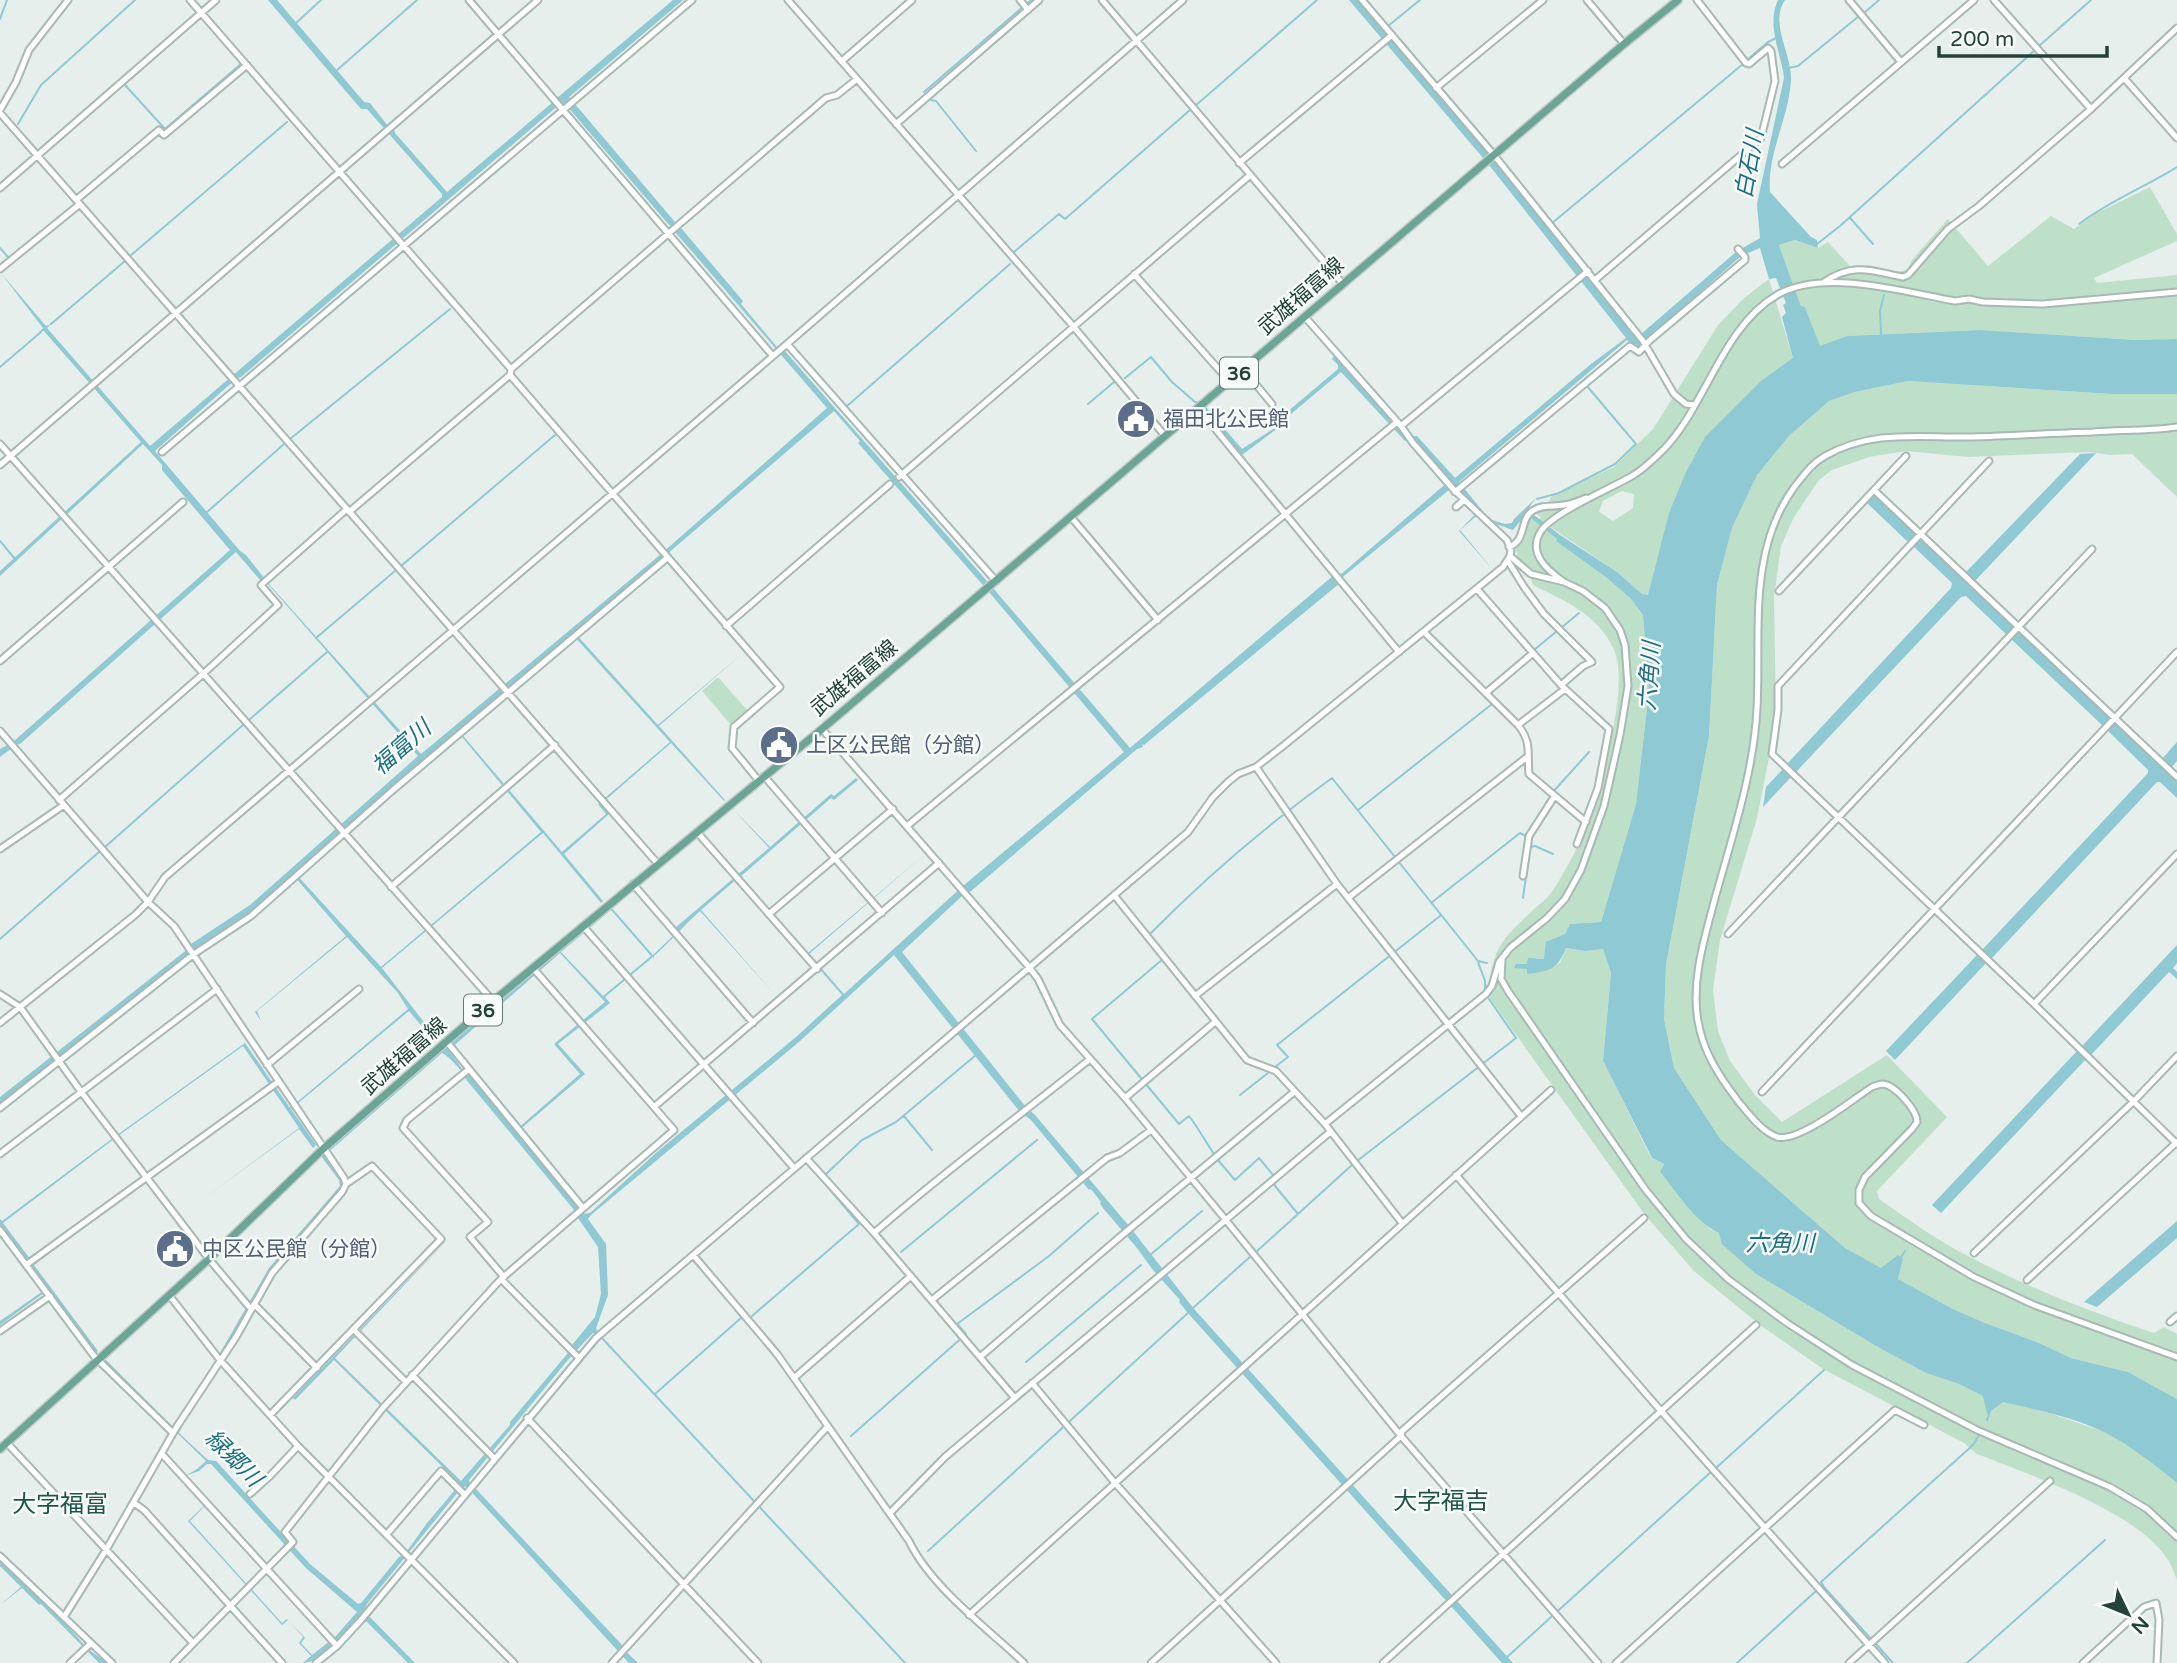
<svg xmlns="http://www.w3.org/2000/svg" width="2177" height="1663" viewBox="0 0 2177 1663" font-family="'Varela Round','Noto Sans JP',sans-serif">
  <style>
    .green { fill: #bfe0c8; fill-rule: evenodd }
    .water { fill: #8ec9d4; fill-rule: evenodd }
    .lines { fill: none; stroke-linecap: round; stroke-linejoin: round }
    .stream { stroke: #8ec9d4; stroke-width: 2 }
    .minor-casing { stroke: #a8b8b2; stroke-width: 9 }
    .major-casing { stroke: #c2cac8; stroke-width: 10 }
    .minor { stroke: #fff; stroke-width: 5 }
    .major { stroke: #6aa596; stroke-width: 7 }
    .labels { text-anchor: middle; stroke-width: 5; stroke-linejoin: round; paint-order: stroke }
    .shield { fill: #f7fbf9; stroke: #637a73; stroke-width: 2 }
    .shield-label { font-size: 19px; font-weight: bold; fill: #24423a }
    .street-label { font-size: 21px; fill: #24423a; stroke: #f7fbf9 }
    .service-label { font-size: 21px; fill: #4e5e75; stroke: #f7fbf9; text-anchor: start }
    .water-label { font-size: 23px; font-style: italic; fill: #1c6f80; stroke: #f7fbf9 }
    .quarter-label { font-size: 24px; fill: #1f5548; stroke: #f7fbf9 }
  </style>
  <rect width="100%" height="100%" fill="#e6efeb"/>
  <path class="green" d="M2150,187L2177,234V241L2094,278L2097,283L2177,275V339L2135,340L1980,330L1847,336L1820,347L1805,307L1801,306L1799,301L1779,245L1795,240L1818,248L1828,242L1850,266L1869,265L1896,272L1908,270L1911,261L1948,219L1988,266L2051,216L2074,229L2095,214Z
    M1769,279L1793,358L1648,595L1642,594L1617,572L1546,524L1557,539V541L1607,578L1631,599L1643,615L1649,691L1636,804L1601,922L1570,924L1565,934L1544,959L1536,958L1527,973L1560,963L1566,948L1585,951L1603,949L1611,973L1603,1061L1651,1158L1664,1164L1660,1172L1694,1213L1710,1229L1719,1233L1756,1274L1876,1346L1926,1373L1959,1384L1983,1396L2052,1414L2105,1432L2141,1454L2177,1483V1580C2174,1573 2172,1566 2168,1560C2137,1511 2030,1475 1977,1454L1964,1443L1823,1369L1760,1325L1694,1271L1645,1215L1489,997L1488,992C1494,947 1499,942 1532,911C1538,905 1546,900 1551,893C1560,881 1584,836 1589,822C1601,784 1630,686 1614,650C1599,615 1565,601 1533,585L1528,569L1518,561L1516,548L1531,518L1537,522L1541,517L1535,513L1547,507L1551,497L1614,467L1653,429L1718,325L1744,298ZM1622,491L1634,494L1633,508L1613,521L1599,512L1603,501Z
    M1908,381L2112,394H2177V497L2132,454L2110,455L2089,452L1968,457L1906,451L1869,457L1832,470L1819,480L1794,517L1781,546L1774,597L1776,710L1770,753L1757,818L1720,940L1713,990L1718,1031L1730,1061L1755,1095L1782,1122L1887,1055L1947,1117L1877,1191L1879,1199C1909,1220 1938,1241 1970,1257C2029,1288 2091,1312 2154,1333L2164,1327L2177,1334V1399L2128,1372L2071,1358L2037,1342L1985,1323L1953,1309L1898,1279L1903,1259L1881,1269L1845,1248L1721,1140L1674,1068L1664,1019L1666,965L1709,736L1717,585L1732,528L1757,475L1789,436L1829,401L1855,392Z
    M718,677L748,711L732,726L702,691Z"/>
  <path class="water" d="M268,0H277L364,102L370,103L391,130L394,129L395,133L447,192L553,102L555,104L559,101L557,98L673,0H683L569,97L675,222L674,223L679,229L681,228L743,301L741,304L777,347L784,350L987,581L1130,748L1334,575L1339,576L1450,480L1414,439L1405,441L1341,372L1279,424L1278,428L1242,455L1203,410L1206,407L1242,449L1273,429L1276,426L1274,423L1338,369V365L1332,359L1334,356L1404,436H1417L1455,478L1591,364L1626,338L1489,165L1349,0H1358L1495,161L1638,339L1643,336L1641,334L1736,252L1760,238L1757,204L1784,78C1781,52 1766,25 1778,0H1785C1769,23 1792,54 1791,80C1789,118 1767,153 1770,192L1811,237L1817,240L1818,248L1795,240L1779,245L1799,301L1801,306L1805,307L1820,346L1847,336L1980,330L2135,340L2177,339V394H2112L1908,381L1855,392L1829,401L1789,436L1757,475L1732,528L1717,585L1709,736L1666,965L1664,1019L1674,1068L1721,1140L1845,1248L1881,1268L1898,1255L1903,1259L1898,1279L1953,1309L1985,1323L2037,1342L2071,1358L2128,1372L2177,1399V1483C2154,1464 2132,1447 2106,1433C2074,1417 2037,1410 2003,1402L1987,1414L1983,1396L1959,1384L1926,1373L1876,1346L1756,1274L1722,1244L1719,1233C1695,1222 1677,1192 1660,1172L1664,1164L1652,1158L1603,1061L1611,973L1603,949L1585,951L1566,948C1557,970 1550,971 1527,974V969L1514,968L1516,964H1527L1528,958L1544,959L1546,942L1565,934L1570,924L1601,922L1636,804L1649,691L1643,615L1631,599L1607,578L1556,541L1557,539L1526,514L1513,530L1490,522L1480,513L1460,530L1493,570L1459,531L1479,510L1455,485L1339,580L1340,583L1144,745L1142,744L1143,747L1137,749L970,892L963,895L902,952L1025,1106L1035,1115L1129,1226L1194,1309L1513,1663H1502L1187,1312L1179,1302L1180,1300L1153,1270L1137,1248L1103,1208L1100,1203L1101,1202L1091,1189L1089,1190L1031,1120L1020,1112L894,955L800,1041L591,1215L588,1219L606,1244L608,1295L596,1328L598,1332L595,1334L593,1333L572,1355L469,1480L470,1485L476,1489L622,1645L621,1647L638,1663H629L466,1486L458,1492L367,1604L364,1611L415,1663H408L361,1616C349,1629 321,1663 303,1663L311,1656L299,1643L303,1637L288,1620L282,1625L188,1521L205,1505L195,1495L206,1505L190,1521L282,1623L287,1619L305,1638L301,1643L312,1655L335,1637L357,1612L306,1568L211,1464H207L199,1471L185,1476L197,1469L206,1461L103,1361L105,1359L177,1431L186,1418L179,1433L208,1460L216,1461L310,1564L358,1604L361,1603L399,1557L405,1554L427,1523L460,1484L334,1360L295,1400L293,1398L448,1239L335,1358L461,1481L510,1425V1422L573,1347L572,1345L595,1317L601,1294L598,1247L578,1218L580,1215L576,1210L575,1211L464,1077L465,1076C459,1068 450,1057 442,1053L325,1155L343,1182L339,1192L271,1270L222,1354L220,1367L187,1416L218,1366L220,1353L269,1268L340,1186L339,1180L321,1156L323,1153L611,907L653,955L674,935L675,928L769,848L733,809L770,847L831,794L834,796L856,778L858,780L834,800L831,798L740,877L808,953L924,855L809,954L844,994L964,885L1124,752L989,592L858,443L860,441L834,411L575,633L658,725L743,653L659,726L725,800L724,801L671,743L601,804L609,814L564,854L603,901L601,903L543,833L382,968L437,1039L435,1042L409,1011L291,1109L316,1145L313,1148L299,1129L203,1199L299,1128L243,1046L118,1136L3,1223L34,1264L139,1186L34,1265L98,1351L96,1353L48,1290L0,1325V1321L46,1289L30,1267L31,1264L0,1225V1219L2,1221L117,1135L245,1043L290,1108L408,1009L398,993L347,937L257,1011L261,1021L255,1012L346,936L293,875L250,913L196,950L190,951L191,953L0,1105V1097L189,948L191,944L250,905L418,756L268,584L263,580L261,581L236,552L20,744L16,745L0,757V749L13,742L230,550L162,470V465L143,444L0,576V571L141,442L44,331L39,332L43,328L0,272L46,326L51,324L47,328L150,446L442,197V194L367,109H361ZM561,103L566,105L670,226L672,225L677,231L676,233L827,408L661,554L421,754L269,584L246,555L240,551L155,451L237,378L241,377ZM1760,248L1769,279L1776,278L1786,303L1783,305L1786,313L1782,317L1793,358L1761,381L1705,437L1686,472L1669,513L1648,595L1642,594L1617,572L1560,535L1529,511L1530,506L1536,498L1514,519L1512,523L1505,524L1489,519L1459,482L1627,340L1636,349L1642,344L1641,342L1645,338L1646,340L1741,256ZM573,635L670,742L598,804L606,814L562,852L459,731ZM457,731L541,832L381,967L295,873ZM739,877L842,995L796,1037L657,1152L590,1213L582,1214L578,1208L579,1207L517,1132L585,1074L558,1044L610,1003L605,997L653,957L654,959V956C671,941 683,926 700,911L776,996L701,910ZM611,910L651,956L603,996L561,952ZM560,953L605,1002L554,1044L580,1074L516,1130L468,1073L462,1069L449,1050Z
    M2096,453L1975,581L1971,578L1967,582L2015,627V634L2019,631L2110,718L2108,722L2111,725L2114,722L2161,766L2165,762L2162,759L2177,742V761L2171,768L2167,764L2163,769L2177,782V798L2160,782H2157L1991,959L1986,956L1983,960L1986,963L1895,1060L1886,1051L1977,955L1981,958L1985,954L1982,950L2148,773V770L2107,730L2109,727L2106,724L2103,726L2011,639L2014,636L2011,633L2007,635L1966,596L1961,597L1796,772L1792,769L1788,774L1791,777L1763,807L1766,787L1783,769L1786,772L1790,768L1787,764L1951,588L1952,583L1913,546L1915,542L1911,539L1908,542L1867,503L1875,494L1916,534L1913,537L1917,541L1920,538L1966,580L1970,576L1966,572L2080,454Z
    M2177,945V963L2173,968L2177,972V979L2169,972L2091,1055L2087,1051L2083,1056L2086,1059L1941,1213L1932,1205L2077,1051L2081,1054L2085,1050L2082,1046Z
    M2177,1221V1238L2097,1307L2084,1302Z
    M0,1562L59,1617L88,1649L107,1663H99L41,1604L39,1605L22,1588L0,1605L21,1587L0,1566Z"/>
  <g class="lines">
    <path class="stream" d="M1864,13L1879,0
      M0,19L7,0
      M296,23L321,0
      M1388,26L1420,0
      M2039,46L2091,0
      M1747,60L1768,42L1776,38
      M1788,68L1798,66L1859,16
      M336,71L417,0
      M125,85L165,129L241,64
      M924,92L1031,0
      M931,100L936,101L976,151
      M1195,106L1317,0
      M18,124L41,85L135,0
      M1850,218L1873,244
      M1551,224L1743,64
      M2079,224C2109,201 2145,187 2177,167
      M1817,244L1840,226L2035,50
      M0,248L8,257
      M1014,252L1059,214L1065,219L1190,110
      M130,256L287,122
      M51,324L125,261
      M1881,335L1880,311L1884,295
      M0,367L41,332
      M1125,378L1151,357L1172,382L1195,402H1197
      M1088,404L1114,382
      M847,406L1010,264
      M290,439L450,309
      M1537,499L1559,493L1615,464L1636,444L1587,386
      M206,513L284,444
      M0,541L15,559
      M401,566L555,435
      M1561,628L1579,613
      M316,638L395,571
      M1534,650L1557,631
      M1485,689L1519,662
      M249,720L327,652
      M1525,756V744
      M1530,778L1552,797
      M1552,793L1589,752
      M1358,810L1492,704L1480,692
      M105,847L243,725
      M1531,847L1535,846L1553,854
      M1398,861L1478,961L1487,963
      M1523,898L1530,848
      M1431,903L1520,833L1526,836
      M1151,937L1149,935C1208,875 1264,827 1332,778L1395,857
      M0,939L99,852
      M1163,959L1092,1019L1179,1124L1189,1116C1199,1129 1205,1141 1214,1154
      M1478,962L1485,981V992
      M1275,1067L1288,1057L1277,1045L1440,916
      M1240,1095L1268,1073
      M904,1116L932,1150
      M1217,1159L1235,1180L1259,1158L1273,1175
      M1357,1161L1516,1038L1489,999
      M825,1175L862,1140L896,1122L976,1055
      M1274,1181L1275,1186L1298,1214
      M901,1252L1037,1140
      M1256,1252L1353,1164
      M1149,1256L1202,1211
      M1900,1259L1905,1251
      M1193,1308L1252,1255
      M752,1316L859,1224L821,1179
      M600,1336L905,1663
      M1026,1362L1141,1265
      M655,1394L741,1318
      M1987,1420L1990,1411
      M851,1436L966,1334L957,1324L1049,1256L1098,1213
      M1716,1468L1824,1370
      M928,1551L1189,1312
      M1823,1586L1871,1639
      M1820,1587L1823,1585L1821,1582L1973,1445L1979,1435
      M1875,1643L1893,1663
      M1506,1658L1712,1471
      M1737,1663L1816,1591
      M1967,1663L2105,1540"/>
    <g class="minor-casing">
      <path id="minor" d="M190,0L511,369L510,375L780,687L734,727L732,748L759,781
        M469,0L772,355
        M788,0L1073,326L1165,436
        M1020,0L1028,10
        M1102,0L1343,284
        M1362,0L1494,155L1643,341L1674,394L1686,404L1694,405
        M1587,0L1624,44
        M1849,0L1901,62
        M1994,0L2091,109
        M842,61L912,0
        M2124,78L2177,138
        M1436,88L1543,0
        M0,110L16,82L29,50L68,0
        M0,113L658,864
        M896,124L1039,0
        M1239,163L1392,35
        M1782,164L1974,0
        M0,188L216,0
        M76,200L159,130L164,135L247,65
        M0,269L80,204
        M1134,274L1229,381
        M1595,280L1761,138L1775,81L1771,51L1768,48L1749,64L1746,63L1697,0
        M1824,282C1854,262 1872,271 1903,277L1908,275L1948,229L1979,206L2091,109L2177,28
        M787,344L996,581
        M511,369L826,98L837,95L857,79
        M1243,369L1272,404
        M1198,408L1399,652
        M1401,426L1588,271
        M2177,427C2149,431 2121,430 2093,432C2052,433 2012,436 1972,437C1920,438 1873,429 1825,456C1812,463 1804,475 1795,486C1747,551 1761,633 1757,708C1754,773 1731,840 1714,902C1704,940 1691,982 1698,1021C1703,1052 1719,1076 1738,1101C1748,1113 1762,1132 1777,1137C1799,1143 1853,1099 1872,1087C1875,1086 1879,1084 1883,1084C1895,1085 1917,1110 1917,1122L1912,1129L1865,1177L1859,1190V1203L1871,1216L1974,1277L2034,1305L2177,1357
        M0,444L493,1001
        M162,452L692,0
        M1989,461L1778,686V710L1772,754L2034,1004L2177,1144
        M0,465L538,0
        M899,477L1249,176
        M1874,490L2177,777
        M1455,492L1630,346L1639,352L1649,341L1745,260V257L1738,249
        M1456,507L1464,500
        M349,512L510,375
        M1071,517L1158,620
        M1509,547C1527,540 1519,521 1532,511C1543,504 1553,507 1564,505C1572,504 1579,501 1586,498
        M1508,561L1524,587L1544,614L1592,662L1583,666L1561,685
        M1564,582C1547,570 1527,553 1541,531C1554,512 1610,489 1632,476C1644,469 1654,459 1664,449C1705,407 1723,326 1777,295C1824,268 1904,292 1955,301L1969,299L1983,302L2043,304L2177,292
        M1477,589L1561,685L1609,729L1598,788L1577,844
        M1779,591L1906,456
        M726,626L890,484
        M1424,632L1518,725C1532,742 1527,753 1529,774L1586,822
        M0,661L183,502
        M1487,692L1533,653
        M1518,725L1565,689
        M822,729L1029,967L1038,979L1060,1025L1125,1098L1225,1219L1401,1436L1598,1663
        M0,731L148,902L174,926L344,1178L346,1184L342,1192L272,1273L236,1337L176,1428L106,1550L64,1617
        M1256,767L1337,884L1521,1116
        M764,776L882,913
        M59,800L203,674L278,605L261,585L347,509
        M907,826L1397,422
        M697,832L817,969
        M0,849L64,805
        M1523,876L1529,836L1554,797
        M633,884L753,1023
        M391,887L555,745
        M1114,895L1247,1060L1276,1071L1325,1124L1402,1223
        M1348,898L1527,757
        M769,914L893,809
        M583,926L794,1168
        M1728,934L2092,549
        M1502,959L1501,979L1508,991L1645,1189L1686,1239L1728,1279L1787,1323L1852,1365L1977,1430L2110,1487L2147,1509L2177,1537
        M533,968L654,1107L939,863
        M0,994L20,1007L82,1093L209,1259L251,1309
        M1195,996L1337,884
        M2034,1004L2177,854
        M0,1023L135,915L148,902L165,877L787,344L1183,0
        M447,1042L583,1208
        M267,1065L359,989
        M469,1069L407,1120L403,1128L488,1222L470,1237L504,1277
        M1762,1092L2177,652
        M1125,1098L1215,1022
        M0,1108L194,954L251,916L393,790L667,558
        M1325,1124L1486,994L1492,986L1499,962L1510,948L1547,918L1565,899L1581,870L1604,806L1620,735L1628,686L1625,645L1620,630L1605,608L1583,591L1564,582L1531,574L1510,556
        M0,1154L217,989
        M806,1158L874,1233L1014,1397
        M1456,1175L1661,1411L1885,1663
        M0,1230L94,1356L173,1433
        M874,1233C944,1172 1018,1117 1090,1059
        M1974,1253L2134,1101L2177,1056
        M694,1256L777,1354L909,1541C931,1587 987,1628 1024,1663
        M26,1265L278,1082
        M501,1279L578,1357
        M2027,1280L2177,1142
        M169,1295L220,1360L298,1446L514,1663
        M932,1300L1107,1158L1120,1153L1151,1130
        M254,1304L317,1368
        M2170,1322L2177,1316
        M354,1330L406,1382
        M0,1331L50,1296
        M980,1357L1121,1236L1294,1092
        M412,1375L494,1458
        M794,1378L911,1276
        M1032,1383L1115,1483L1276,1663
        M270,1415L441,1239L372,1166L346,1184
        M527,1418L758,1663
        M7,1443L193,1643
        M162,1454L337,1646
        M250,1494L270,1476L298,1446
        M134,1503L144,1510L282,1663
        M890,1513L945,1457L1330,1132
        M387,1534L441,1471L464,1494
        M0,1556L112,1663
        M969,1615L1551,1090
        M70,1663L90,1644
        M174,1663L293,1542L285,1532L382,1409L501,1279L674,1130L654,1107
        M316,1663L337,1646L361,1620L596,1338L1188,832L1213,797L1228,782L1238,774L1256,767L1283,746L1503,567L1510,556L1511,550L1507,540L1454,490L1413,443L1401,426L1305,317
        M612,1663L828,1426
        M1151,1663L1401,1436L1402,1431L1644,1218
        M1383,1663L1756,1325
        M1616,1663L1895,1410L1924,1425
        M1849,1663L2050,1481
        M2083,1663L2144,1607L2156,1603L2159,1620L2157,1663"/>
    </g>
    <g class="major-casing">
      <path id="major" d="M0,1449L209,1259L323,1149L493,1001L822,729L1624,44L1678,0"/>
    </g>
    <use href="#minor" class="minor"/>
    <use href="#major" class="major"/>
  </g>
  <defs>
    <g id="civic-disc" transform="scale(2.0125)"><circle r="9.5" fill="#5c6f8a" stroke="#f7fbf9"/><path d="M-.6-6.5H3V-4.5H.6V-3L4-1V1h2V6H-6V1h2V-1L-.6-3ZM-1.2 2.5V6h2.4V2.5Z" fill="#fff"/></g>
  </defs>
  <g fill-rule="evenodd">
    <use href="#civic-disc" x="1136" y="419"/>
    <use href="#civic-disc" x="779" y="745"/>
    <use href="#civic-disc" x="175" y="1249"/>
  </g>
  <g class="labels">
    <g class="shield">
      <rect x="1220" y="357.5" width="38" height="31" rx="5"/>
      <rect x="464" y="994.5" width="38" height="31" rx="5"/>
    </g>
    <g class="shield-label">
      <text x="1239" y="380">36</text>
      <text x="483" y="1017">36</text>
    </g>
    <g class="street-label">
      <text transform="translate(1301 296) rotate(-41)" y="7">武雄福富線</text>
      <text transform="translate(854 678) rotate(-40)" y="7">武雄福富線</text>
      <text transform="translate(404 1056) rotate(-41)" y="7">武雄福富線</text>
    </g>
    <g class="service-label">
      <text x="1163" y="426">福田北公民館</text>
      <text x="806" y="752">上区公民館（分館）</text>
      <text x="202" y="1256">中区公民館（分館）</text>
    </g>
    <g class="water-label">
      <text transform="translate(1749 164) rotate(-80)" y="8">白石川</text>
      <text transform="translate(1649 676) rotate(-86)" y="8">六角川</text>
      <text transform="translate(401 747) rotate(-41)" y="8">福富川</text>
      <text x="1780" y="1251">六角川</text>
      <text transform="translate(234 1458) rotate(45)" y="8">緑郷川</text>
    </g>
    <g class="quarter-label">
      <text x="1441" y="1509">大字福吉</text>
      <text x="60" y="1512">大字福富</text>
    </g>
  </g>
  <g transform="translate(2128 1614) rotate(133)" stroke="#f7fbf9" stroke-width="5" paint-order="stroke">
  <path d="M0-5L12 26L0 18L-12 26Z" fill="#24423a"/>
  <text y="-10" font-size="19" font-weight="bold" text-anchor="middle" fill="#24423a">N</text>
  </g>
  <path d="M1939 46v10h168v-10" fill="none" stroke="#24423a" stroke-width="3.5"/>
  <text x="1950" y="46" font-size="21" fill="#24423a" stroke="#f7fbf9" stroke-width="5" paint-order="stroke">200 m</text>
</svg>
